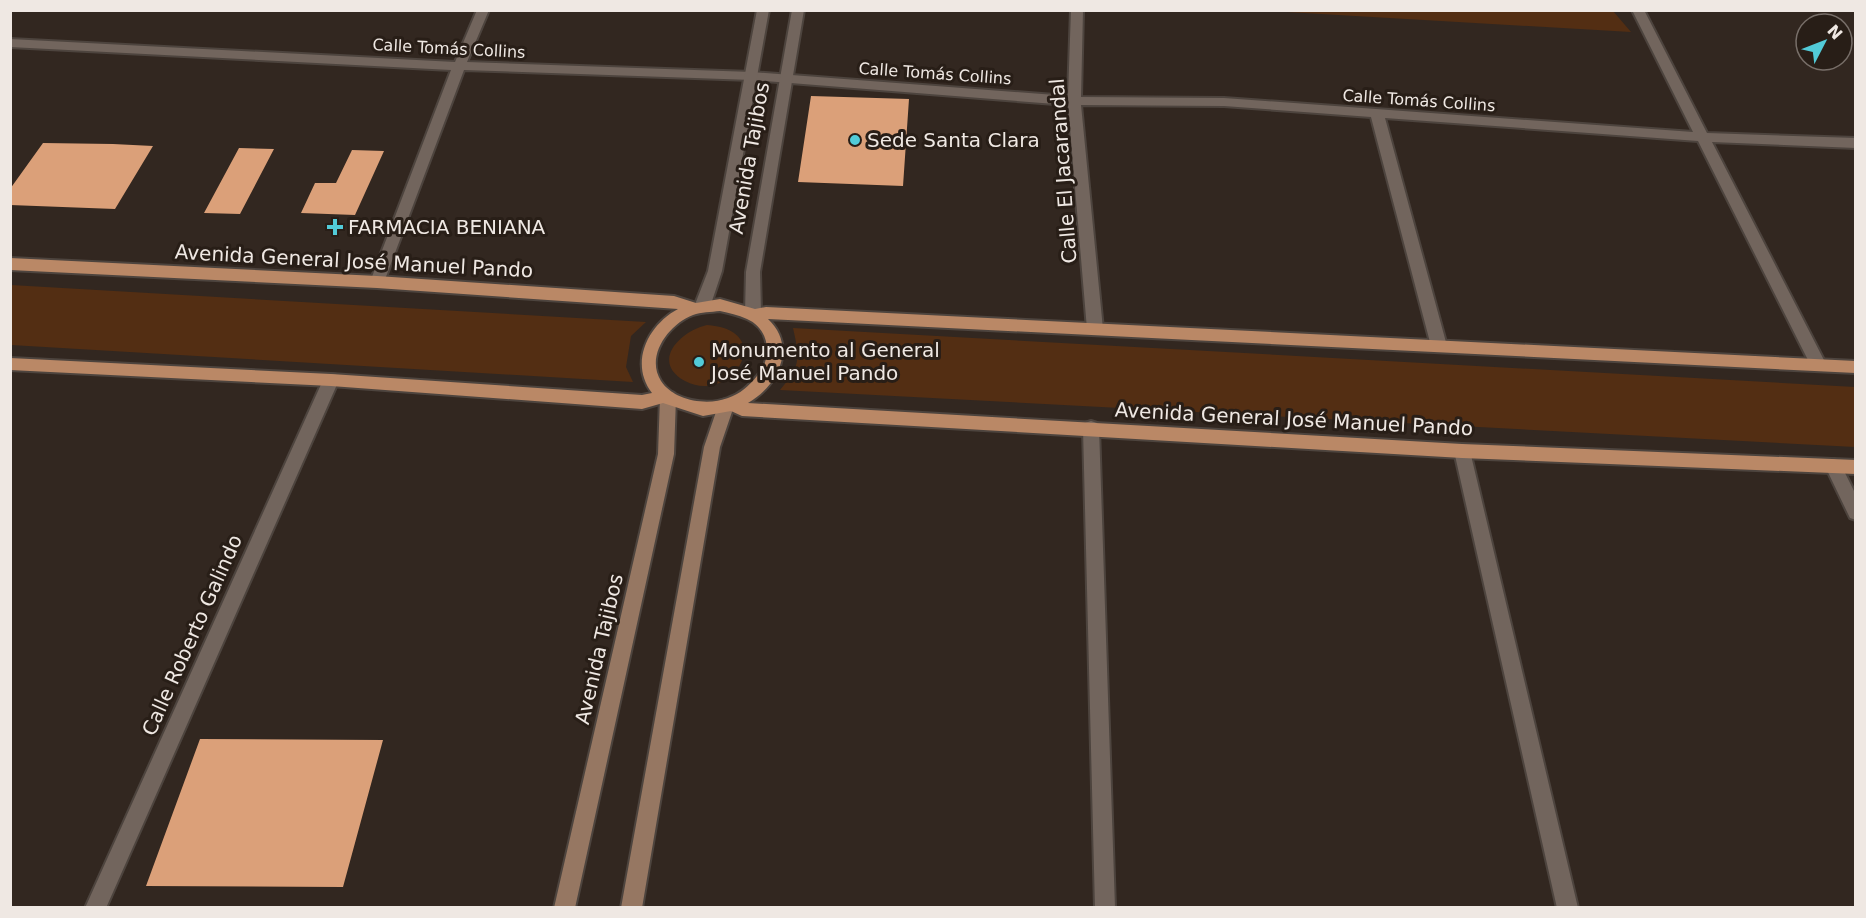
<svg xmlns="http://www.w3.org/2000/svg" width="1866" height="918" viewBox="0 0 1866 918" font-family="'DejaVu Sans',sans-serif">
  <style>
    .green { fill: #532e13 }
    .building { fill: #dba079 }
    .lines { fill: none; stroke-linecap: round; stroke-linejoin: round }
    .minor-casing { stroke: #4d443e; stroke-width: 4 }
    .tertiary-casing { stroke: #4d443e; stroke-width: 4 }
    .secondary-casing { stroke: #4d443e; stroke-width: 4 }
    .primary-casing { stroke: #4d443e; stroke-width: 4 }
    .minor { fill: #72655d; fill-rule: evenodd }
    .tertiary { fill: #72655d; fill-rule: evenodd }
    .secondary { fill: #967762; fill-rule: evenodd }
    .primary { fill: #ba8866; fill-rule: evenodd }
    .poi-dot { fill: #52cbd8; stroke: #281e17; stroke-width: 2 }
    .labels { text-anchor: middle; stroke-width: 6; stroke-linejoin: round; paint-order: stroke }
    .far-street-label { font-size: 16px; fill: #efe8e3; stroke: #281e17 }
    .poi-label { font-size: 20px; fill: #efe8e3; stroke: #281e17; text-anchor: start }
    .street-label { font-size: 20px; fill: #efe8e3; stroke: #281e17 }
  </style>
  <rect width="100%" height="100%" fill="#322720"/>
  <path class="green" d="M1268,11H1613L1631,32Z
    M11,285L646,322L631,336L626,367L633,382L11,345Z
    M707,325C779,330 731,406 685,381C650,362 680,331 707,325Z
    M793,328L1855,387V447L780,390C801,365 800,359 793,328Z"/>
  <path class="building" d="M811,96L909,99L903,186L798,182Z
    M43,143L113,144L153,146L115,209L10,205V189Z
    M239,148L274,149L240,214L204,213Z
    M352,150L384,151L355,215L301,213L315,183H336Z
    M200,739L383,740L343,887L146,886Z"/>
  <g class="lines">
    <g class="minor-casing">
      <path id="minor" d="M477,10H489L467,62L752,72L1068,96L1071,10H1083L1081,97L1224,98L1693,132L1632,10H1644L1707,133L1856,138V148L1712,142L1826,364L1824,368L1818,370L1812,368L1698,141L1385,118L1447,346L1444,350L1439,352L1434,350L1431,346L1371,117L1224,106L1081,105L1103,329L1100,333H1090L1087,329L1068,105L752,80L464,70L384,282L382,286H372L370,282L451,70L10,47V39L455,62Z
        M331,374L337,375L339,380L106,908H85L323,380L325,375Z
        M1091,421L1097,423L1099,428L1115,908H1095L1083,428L1085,423Z
        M1462,444L1468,446L1470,451L1578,908H1557L1454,451L1456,446Z
        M1833,459L1839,461L1856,495V520L1850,518L1825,466L1827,461Z"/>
    </g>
    <g class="tertiary-casing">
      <path id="tertiary" d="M757,10H769L722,271L710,307L707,311H697L694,307L708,271Z
        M792,10H804L760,272L761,313L758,317H748L745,313L746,272Z"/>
    </g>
    <g class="secondary-casing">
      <path id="secondary" d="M668,391L674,393L676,398L674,454L575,908H554L658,454L660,398L662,393Z
        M726,399L732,401L734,406L720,447L642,908H621L704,447L718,406L720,401Z"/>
    </g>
    <g class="primary-casing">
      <path id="primary" d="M10,258L377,276L674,296L696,303L720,299L755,309L766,307L1856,361V373L768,319C797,346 779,385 748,403L1462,444L1856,460V474L1462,458L742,416L731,411L703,416L663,403L642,409L331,386L10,370V358L331,374L642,395L652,393C629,363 648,325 678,309L377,288L10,270ZM720,311C729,313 738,315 747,319C770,329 773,358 757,376C749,386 740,394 728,398C707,406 674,401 661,381C645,356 669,324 693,315C701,312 711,312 720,311Z"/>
    </g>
    <use href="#minor" class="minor"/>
    <use href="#tertiary" class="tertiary"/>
    <use href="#secondary" class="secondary"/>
    <use href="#primary" class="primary"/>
  </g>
  <g class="poi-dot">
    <circle cx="855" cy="140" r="6"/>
    <path d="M332 218h6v6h6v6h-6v6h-6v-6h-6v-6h6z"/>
    <circle cx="699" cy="362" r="6"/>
  </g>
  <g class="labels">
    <g class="far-street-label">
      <text transform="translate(449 48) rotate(3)" y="6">Calle Tomás Collins</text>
      <text transform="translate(935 73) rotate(4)" y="6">Calle Tomás Collins</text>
      <text transform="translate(1419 100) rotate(4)" y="6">Calle Tomás Collins</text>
    </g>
    <g class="poi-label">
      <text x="867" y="147">Sede Santa Clara</text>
      <text x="348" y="234">FARMACIA BENIANA</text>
      <text x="711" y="357">Monumento al General<tspan x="711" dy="23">José Manuel Pando</tspan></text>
    </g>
    <g class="street-label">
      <text transform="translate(749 158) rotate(-80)" y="7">Avenida Tajibos</text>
      <text transform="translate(1063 171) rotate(-94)" y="7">Calle El Jacarandal</text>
      <text transform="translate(354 261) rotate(3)" y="7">Avenida General José Manuel Pando</text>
      <text transform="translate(1294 419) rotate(3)" y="7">Avenida General José Manuel Pando</text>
      <text transform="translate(192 635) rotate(-66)" y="7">Calle Roberto Galindo</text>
      <text transform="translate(599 649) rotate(-77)" y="7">Avenida Tajibos</text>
    </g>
  </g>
  <rect width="1866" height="918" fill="none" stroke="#efe8e3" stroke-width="24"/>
  <g transform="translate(1824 42) rotate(48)"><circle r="28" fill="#281e17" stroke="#786f69" stroke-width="1.5"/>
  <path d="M0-4.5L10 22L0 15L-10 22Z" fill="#52cbd8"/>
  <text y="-9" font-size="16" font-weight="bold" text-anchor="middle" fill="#efe8e3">N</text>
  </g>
</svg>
